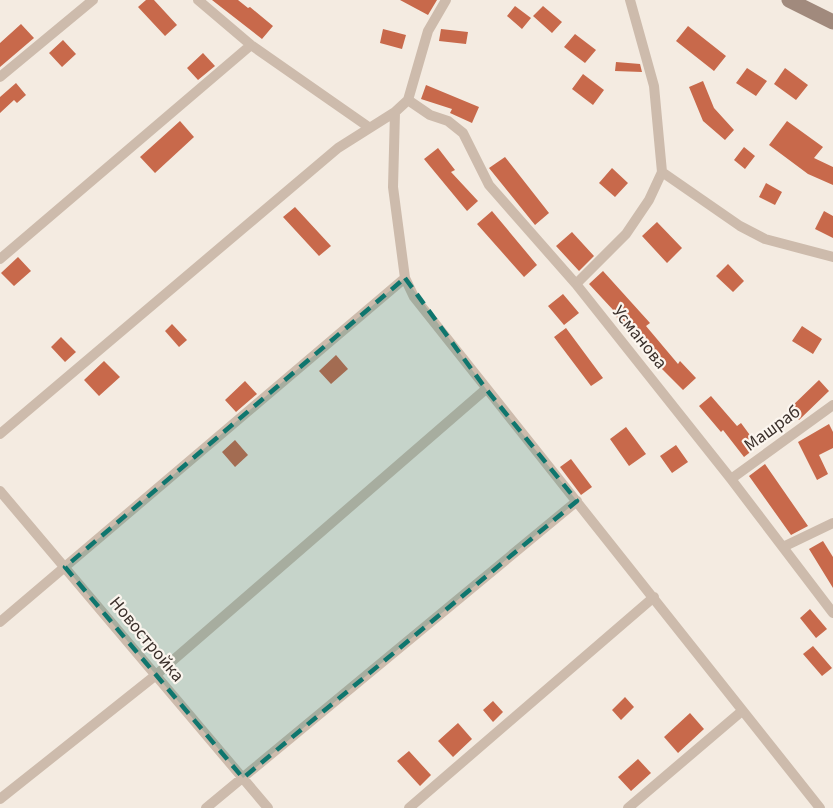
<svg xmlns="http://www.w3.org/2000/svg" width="833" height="808" viewBox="0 0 833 808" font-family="'Source Sans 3',sans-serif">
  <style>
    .building { fill: #c8694b }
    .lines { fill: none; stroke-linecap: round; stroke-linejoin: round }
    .street { stroke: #cdbbac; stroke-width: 10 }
    .secondary { stroke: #a18a7d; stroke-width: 15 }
    .marked { fill: #0f766e; fill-opacity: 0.2; stroke: #0f766e; stroke-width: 4.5; stroke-dasharray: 12 8; stroke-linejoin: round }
    .labels { text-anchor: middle; stroke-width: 4.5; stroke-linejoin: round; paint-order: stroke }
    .street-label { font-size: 18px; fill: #3b302b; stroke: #fbf5ee }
  </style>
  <rect width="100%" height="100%" fill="#f4ebe1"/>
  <path class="building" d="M146,0H154L177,25L165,36L138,7Z
    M212,0H238L248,8L250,7L273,26L262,39Z
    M400,0H437L428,15Z
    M515,6L531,18L522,29L507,16Z
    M543,6L562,22L552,33L533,16Z
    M21,24L34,38L0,67V43Z
    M688,26L726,56L714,71L676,41Z
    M383,29L406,35L402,49L380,43Z
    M441,29L468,32L466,44L439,41Z
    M575,34L596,50L585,63L564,47Z
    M63,40L76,54L62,67L49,53Z
    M203,53L215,66L198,80L187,68Z
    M616,62L640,64L642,72L615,71Z
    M747,68L767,81L756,96L736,83Z
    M785,68L808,85L796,100L774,84Z
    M583,74L604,90L593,105L572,89Z
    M703,81L714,108L734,130L725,140L703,121L689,87Z
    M16,83L26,95L17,103L14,100L0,113V97Z
    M426,85L479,107L472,123L450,113L452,109L421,99Z
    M180,121L194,137L155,173L140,157Z
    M787,121L823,147L814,158L833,167V185L808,174L769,145Z
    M744,147L755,156L745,169L734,160Z
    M438,148L455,170L451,172L478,201L467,211L424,159Z
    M505,157L549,213L535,225L489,168Z
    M612,168L628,183L615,197L599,183Z
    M766,183L782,192L775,205L759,197Z
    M295,207L331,246L319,256L283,217Z
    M492,211L537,265L524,277L477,224Z
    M824,211L833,216V238L815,229Z
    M657,222L682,248L667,263L642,236Z
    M572,232L594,256L579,271L556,246Z
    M18,257L31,271L14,286L1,273Z
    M728,264L744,281L733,292L716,276Z
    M603,271L650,323L646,326L678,364L680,361L696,378L683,390L659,366L613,313L615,312L589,284Z
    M563,294L579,313L564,325L548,306Z
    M172,324L187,340L179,347L165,331Z
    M802,326L822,339L813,354L792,341Z
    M566,328L603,378L591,386L554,337Z
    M61,337L76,352L65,362L51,347Z
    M336,355L348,369L331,384L319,371Z
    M104,361L120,377L99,396L84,380Z
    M819,380L829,391L799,420L789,409Z
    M245,381L257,394L236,412L225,400Z
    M711,396L737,426L741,423L758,446L744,457L723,430L721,432L699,406Z
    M829,424L833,432V448L819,455L828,474L817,480L798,442Z
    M626,427L646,454L629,466L610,439Z
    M235,440L248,455L235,467L222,452Z
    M676,445L688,462L672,473L660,456Z
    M571,459L592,487L581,495L560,467Z
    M765,464L808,526L791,535L749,476Z
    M823,541L833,557V588L809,549Z
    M810,609L827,629L816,638L800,618Z
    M813,646L832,668L822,676L803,654Z
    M625,697L634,707L621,720L612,710Z
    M493,701L503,712L493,722L483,710Z
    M690,713L704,729L678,753L664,737Z
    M458,723L472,739L453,757L438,741Z
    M409,751L431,775L420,786L397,761Z
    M638,759L651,773L631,791L618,777Z"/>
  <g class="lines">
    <path class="street" d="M198,0L251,45L370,128
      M0,77L93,0
      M408,100L430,115L448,121L463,133L489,185L576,284L731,479L833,613
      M395,112L393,187L405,278L414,297L820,808
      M662,172L740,226L765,239L833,257
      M0,259L251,45
      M576,284L626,234L649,200L662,172L654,86L630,0
      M0,434L338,148L395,112L408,100L428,31L446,0
      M731,479L833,405
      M0,491L268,808
      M783,547L833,523
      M0,622L405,278
      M0,799L156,675L486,389
      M206,808L577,501
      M409,808L654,597
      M628,808L742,711"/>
    <path class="secondary" d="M789,0L833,22"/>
  </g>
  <path class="marked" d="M405,278L486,389L577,501L243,778L65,567Z"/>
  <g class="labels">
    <g class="street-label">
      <text transform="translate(640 337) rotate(51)" y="6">Усманова</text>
      <text transform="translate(772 428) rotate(-36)" y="6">Машраб</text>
      <text transform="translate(147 639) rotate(50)" y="6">Новостройка</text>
    </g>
  </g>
</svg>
